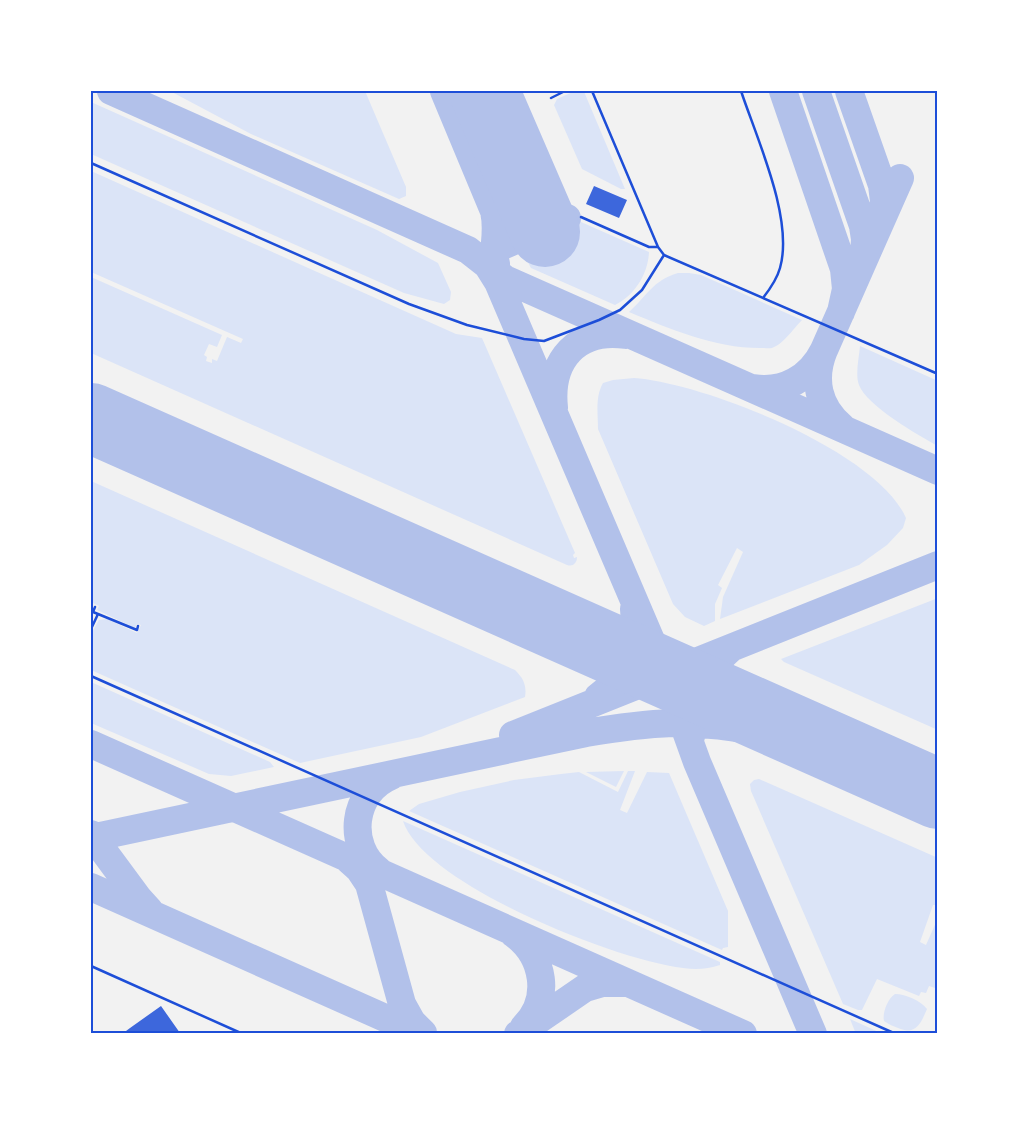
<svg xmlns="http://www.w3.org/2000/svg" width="1029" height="1125" viewBox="0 0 1029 1125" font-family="Barlow,sans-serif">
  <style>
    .green { fill: #dbe4f7 }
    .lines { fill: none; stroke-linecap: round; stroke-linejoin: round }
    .taxiway { stroke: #b2c1ea; stroke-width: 28 }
    .runway { stroke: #b2c1ea; stroke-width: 70 }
    .building { fill: #3d67dc }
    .service { stroke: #1d4ed8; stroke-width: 2.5 }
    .neatline { fill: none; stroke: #1d4ed8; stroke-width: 2 }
  </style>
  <rect width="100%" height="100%" fill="#f2f2f2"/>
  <path class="green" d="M170,91H365L406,187V196L399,199L251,134Z
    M461,91H508L560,214L549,219L532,180L516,186L532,226L521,231Z
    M575,91H584L585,94L625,189H621L582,169L554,105L557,99Z
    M91,102L377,230L438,263L451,292L450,300L444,304L404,293L91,154Z
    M91,171L456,334L482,338L575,553L573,555L574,558L577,557C577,563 573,567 567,565L91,353V277L222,335L217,347L209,344L204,355L207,357L206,361L212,363V359L217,361L227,337L241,343L243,339L91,272Z
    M579,219L581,222L649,252C648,274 635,295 615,305L531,268C527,260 519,249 525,242Z
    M678,273H689L701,275L802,320C795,327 783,344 774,347C772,349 766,348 763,348C717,349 670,329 629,312C648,295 652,281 678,273Z
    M860,346L938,381V446C919,436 866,405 859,385C855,374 859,358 860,346Z
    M634,378C704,383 877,451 906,518L903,528L887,545L859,565L720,619L723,597L743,552L737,548L718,585L722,588L715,604V621L704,626L685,617L673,604L598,429C598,414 595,397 603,383L613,380Z
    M91,481L515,670C523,678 527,685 525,697L421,737L300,763L91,670V634L99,620L107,619L137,633L141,625L137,624L135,628L97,610L99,606L91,602Z
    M938,598V730L784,662L781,659Z
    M91,682L270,762L274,767L231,776L209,774L91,723Z
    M624,771L616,787L586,772Z
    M628,771H635L620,810L627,813L647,772L669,773L728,911V947L723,948L722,950L409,811L419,804L460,792L514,780L561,774L579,772L618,792Z
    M759,779L938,858V905H933L920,942L926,945L938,918V989L929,986L926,993L921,992L919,996L877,979L862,1010H858L843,1004L751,791L750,784L754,780Z
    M403,821L720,962V965C708,969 696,970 683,968C618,961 424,885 403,821Z
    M895,994C906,994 921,1001 927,1009C921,1023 916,1036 898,1028C893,1026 888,1024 884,1021C882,1013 888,998 895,994Z
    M850,1019L883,1034H856Z"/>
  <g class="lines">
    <path class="taxiway" d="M111,91L468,250L505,279L938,471
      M444,91L494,211C500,237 489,253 497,280
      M783,91L844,269L846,289L841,312
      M816,91L863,226L865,239L864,256
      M849,91L882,185L884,201L882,215
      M496,264L493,250L567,218
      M488,266L498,282L665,673L697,762L813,1034
      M824,350L900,178
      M753,388C784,393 810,378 824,350C812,379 818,407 842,427
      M554,408C549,360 577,328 626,335
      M598,697C626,677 637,642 634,609
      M513,735L938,565
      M691,736C688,701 703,673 728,651
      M91,744L743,1034
      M91,834L139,899L149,910
      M91,838L586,733C615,728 644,724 673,723C742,723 807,741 871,764
      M349,860L359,869L369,884L402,1004L412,1022L423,1033
      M379,871C346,846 352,792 391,776
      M91,887L421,1034
      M514,934C544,956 552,999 524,1027
      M518,1034L585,988L602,983H624"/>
    <path class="runway" d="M484,91L545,232
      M91,418L938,794"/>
  </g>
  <path class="building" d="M594,186L627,200L619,218L586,204Z
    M161,1006L180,1033L122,1034L130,1028Z"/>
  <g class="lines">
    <path class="service" d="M592,91L658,247L664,255
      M741,91C757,139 794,219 780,268C777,279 770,289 763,298
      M551,98L565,91
      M91,163L409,304L467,325L524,339L544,341L599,320L620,310L642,290L664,255L938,374
      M581,217L649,247H658
      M95,607L93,612L98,614
      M91,629L98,614L137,630L138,626
      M91,676L896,1034
      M91,966L243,1034"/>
  </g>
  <rect width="1029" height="1125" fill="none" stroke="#ffffff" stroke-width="185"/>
  <rect x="92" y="92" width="844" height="940" class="neatline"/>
</svg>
